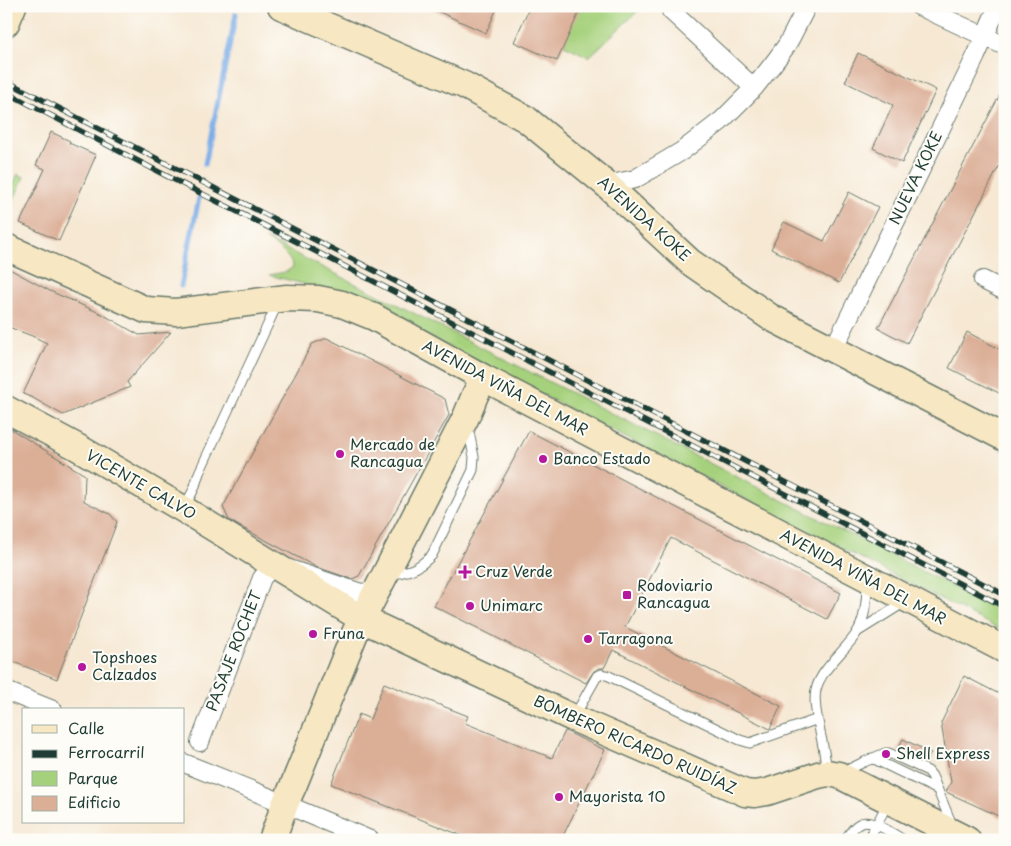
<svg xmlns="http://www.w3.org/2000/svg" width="1011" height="846" viewBox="0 0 1011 846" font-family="'Playpen Sans',sans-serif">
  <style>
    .green { fill: #a6d17c; stroke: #628758 }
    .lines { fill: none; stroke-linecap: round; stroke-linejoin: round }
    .stream { stroke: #7bade7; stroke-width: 5 }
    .building { fill: #dbae96 }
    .lane-casing { stroke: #6a796c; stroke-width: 11 }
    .street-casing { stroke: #6a796c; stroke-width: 20 }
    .secondary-casing { stroke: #6a796c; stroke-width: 29 }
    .lane { stroke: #fff; stroke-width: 9 }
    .street { stroke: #fff; stroke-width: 18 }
    .secondary { stroke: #f7e8c3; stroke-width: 26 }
    .rail-casing { stroke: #1f3d34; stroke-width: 5.5 }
    .rail { stroke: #fdfcf7; stroke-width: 4; stroke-dasharray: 11; stroke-linecap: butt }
    .poi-dot { fill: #b5179e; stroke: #fdfcf7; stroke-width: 2 }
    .labels { text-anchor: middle; stroke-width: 4; stroke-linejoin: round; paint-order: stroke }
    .street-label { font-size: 15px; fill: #1f3d34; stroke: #fdfcf7 }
    .poi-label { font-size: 15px; fill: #1f3d34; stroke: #fdfcf7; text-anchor: start }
  </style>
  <rect width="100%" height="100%" fill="#fdfcf7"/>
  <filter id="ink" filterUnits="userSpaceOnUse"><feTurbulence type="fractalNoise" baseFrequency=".02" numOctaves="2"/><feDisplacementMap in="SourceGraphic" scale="10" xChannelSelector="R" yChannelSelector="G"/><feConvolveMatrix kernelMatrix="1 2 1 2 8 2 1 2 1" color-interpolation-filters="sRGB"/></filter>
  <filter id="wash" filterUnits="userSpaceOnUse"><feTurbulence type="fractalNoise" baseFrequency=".0096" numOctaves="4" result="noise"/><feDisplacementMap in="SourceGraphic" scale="20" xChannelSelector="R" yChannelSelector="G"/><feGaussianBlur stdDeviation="1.12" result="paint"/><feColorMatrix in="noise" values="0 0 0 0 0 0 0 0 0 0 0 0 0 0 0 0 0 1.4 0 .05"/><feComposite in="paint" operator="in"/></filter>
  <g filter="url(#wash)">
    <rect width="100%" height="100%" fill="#f6e8d3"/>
    <path class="green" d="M579,6H643L589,57L564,45Z
      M18,174L24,177L6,216V199Z
      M266,239L390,301L1005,613V632L390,317L322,289L269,275L286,272L293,267C289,254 277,247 266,239Z"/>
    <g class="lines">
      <path class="stream" d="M205,164L236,14
        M181,286L199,198"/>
    </g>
    <g id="blocks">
      <path class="building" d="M426,6H498L486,33Z
        M530,6H582L557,61L514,42Z
        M858,53L936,90L902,163L873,148L893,105L845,82Z
        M1005,85V155L907,343L878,328Z
        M51,132L70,141L69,143L96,155L59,241L20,223L45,169L36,165Z
        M849,192L878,207L839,283L771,249L784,222L824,241Z
        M6,267L50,291L102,314L139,335L171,332L127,382L130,387L63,415L33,398L23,394L47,343L32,336L6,326Z
        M967,332L1005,352V396L949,368Z
        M327,338L445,399L449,415L359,576L352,579L316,567L239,526L229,520L223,507L312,344Z
        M6,426L85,475L84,501L110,514L117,522L57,679L6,659Z
        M529,431L841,593L827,619L671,538L625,627L781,706L770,729L613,650L604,668H600L594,671L586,683L434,606Z
        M964,676L1005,697V819L946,792L951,782L941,723Z
        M384,683L468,716L465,723L552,758L565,731L605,750L561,840H473L331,784L359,714L370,719Z
        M903,739L931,753L926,763L897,750Z"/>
    </g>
  </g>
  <g filter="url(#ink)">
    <use href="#blocks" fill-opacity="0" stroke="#6a796c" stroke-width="1"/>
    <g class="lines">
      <g class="lane-casing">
        <path id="lane" d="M184,508L194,489L199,473L255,352L269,322L278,302
          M389,575C410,571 417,570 432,555L473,470L474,457L468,427
          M857,632L905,602
          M574,717L597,676L602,674L609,676L740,740L750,743L818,719
          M872,758L938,790
          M827,770C825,757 823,745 820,732C818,719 813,704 816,690C820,670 845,651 856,634C865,621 867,597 867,581
          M843,772L864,762L885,753H889L928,771L932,776L952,825
          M845,840C849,834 853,827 859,824C870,817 893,834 904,840
          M868,840L888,803"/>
      </g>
      <g class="street-casing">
        <path id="street" d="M919,6L1005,46
          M671,11L754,88
          M607,185L635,179L682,151L721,121L754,88L773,64L787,45L807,6
          M983,280L1005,291
          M833,350L976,56L998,6
          M6,691L53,710
          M200,742L262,578L274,564L361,593L375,591
          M184,763L273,799L370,840"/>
      </g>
      <g class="secondary-casing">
        <path id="secondary" d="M281,6L464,85L526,119L607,185L690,262L770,317L1005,438
          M6,23L13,6
          M6,247L146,310L176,312L287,298L318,299L342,304L374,317L484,378L1005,650
          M6,409L77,447L183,509L362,619L573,718L745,793L755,794L767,792L818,775L827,773L839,775L967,840
          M272,840L285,804L294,784L355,633L466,417L475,395L484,378"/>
      </g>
      <use href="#lane" class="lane"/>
      <use href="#street" class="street"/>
      <use href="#secondary" class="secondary"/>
      <g class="rail-casing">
        <path id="rail" d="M6,81L1005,595
          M6,92L159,172L309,248L1005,607"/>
      </g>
      <use href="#rail" class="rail"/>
    </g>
  </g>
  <g class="poi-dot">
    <circle cx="340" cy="454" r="5"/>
    <circle cx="543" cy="459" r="5"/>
    <path d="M462.5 564.5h5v5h5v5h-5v5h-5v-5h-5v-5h5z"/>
    <rect x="622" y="590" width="10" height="10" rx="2.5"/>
    <circle cx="470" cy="606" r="5"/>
    <circle cx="313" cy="634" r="5"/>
    <circle cx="588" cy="639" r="5"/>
    <circle cx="82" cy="667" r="5"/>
    <circle cx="886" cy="754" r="5"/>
    <circle cx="559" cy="797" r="5"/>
  </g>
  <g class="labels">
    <g class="street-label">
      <text transform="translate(916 178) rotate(-64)" y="5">NUEVA KOKE</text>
      <text transform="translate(644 219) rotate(42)" y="5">AVENIDA KOKE</text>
      <text transform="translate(505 388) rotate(28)" y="5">AVENIDA VIÑA DEL MAR</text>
      <text transform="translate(141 485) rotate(30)" y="5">VICENTE CALVO</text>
      <text transform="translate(863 577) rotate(28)" y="5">AVENIDA VIÑA DEL MAR</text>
      <text transform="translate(234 651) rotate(-69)" y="5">PASAJE ROCHET</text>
      <text transform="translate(635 745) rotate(24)" y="5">BOMBERO RICARDO RUIDÍAZ</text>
    </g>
    <g class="poi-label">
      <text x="350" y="450">Mercado de<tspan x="350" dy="17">Rancagua</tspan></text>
      <text x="553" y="464">Banco Estado</text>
      <text x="475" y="577">Cruz Verde</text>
      <text x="637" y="591">Rodoviario<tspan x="637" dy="17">Rancagua</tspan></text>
      <text x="480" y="611">Unimarc</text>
      <text x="323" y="639">Fruna</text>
      <text x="598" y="644">Tarragona</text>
      <text x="92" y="663">Topshoes<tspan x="92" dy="17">Calzados</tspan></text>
      <text x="896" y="759">Shell Express</text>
      <text x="569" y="802">Mayorista 10</text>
    </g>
  </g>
  <rect width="1011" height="846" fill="none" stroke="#fdfcf7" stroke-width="25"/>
  <rect x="22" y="708" width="162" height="115" fill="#fdfcf7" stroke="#a4b0a9"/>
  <rect x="32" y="725" width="25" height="8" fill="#f7e8c3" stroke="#a4b0a9"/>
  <text x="68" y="734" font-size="15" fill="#1f3d34">Calle</text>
  <rect x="32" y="750" width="25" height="8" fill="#1f3d34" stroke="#a4b0a9"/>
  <text x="68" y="758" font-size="15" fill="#1f3d34">Ferrocarril</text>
  <rect x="32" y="771" width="25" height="15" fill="#a6d17c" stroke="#a4b0a9"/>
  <text x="68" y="784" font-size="15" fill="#1f3d34">Parque</text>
  <rect x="32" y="796" width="25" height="15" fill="#dbae96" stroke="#a4b0a9"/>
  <text x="68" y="808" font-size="15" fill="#1f3d34">Edificio</text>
</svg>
